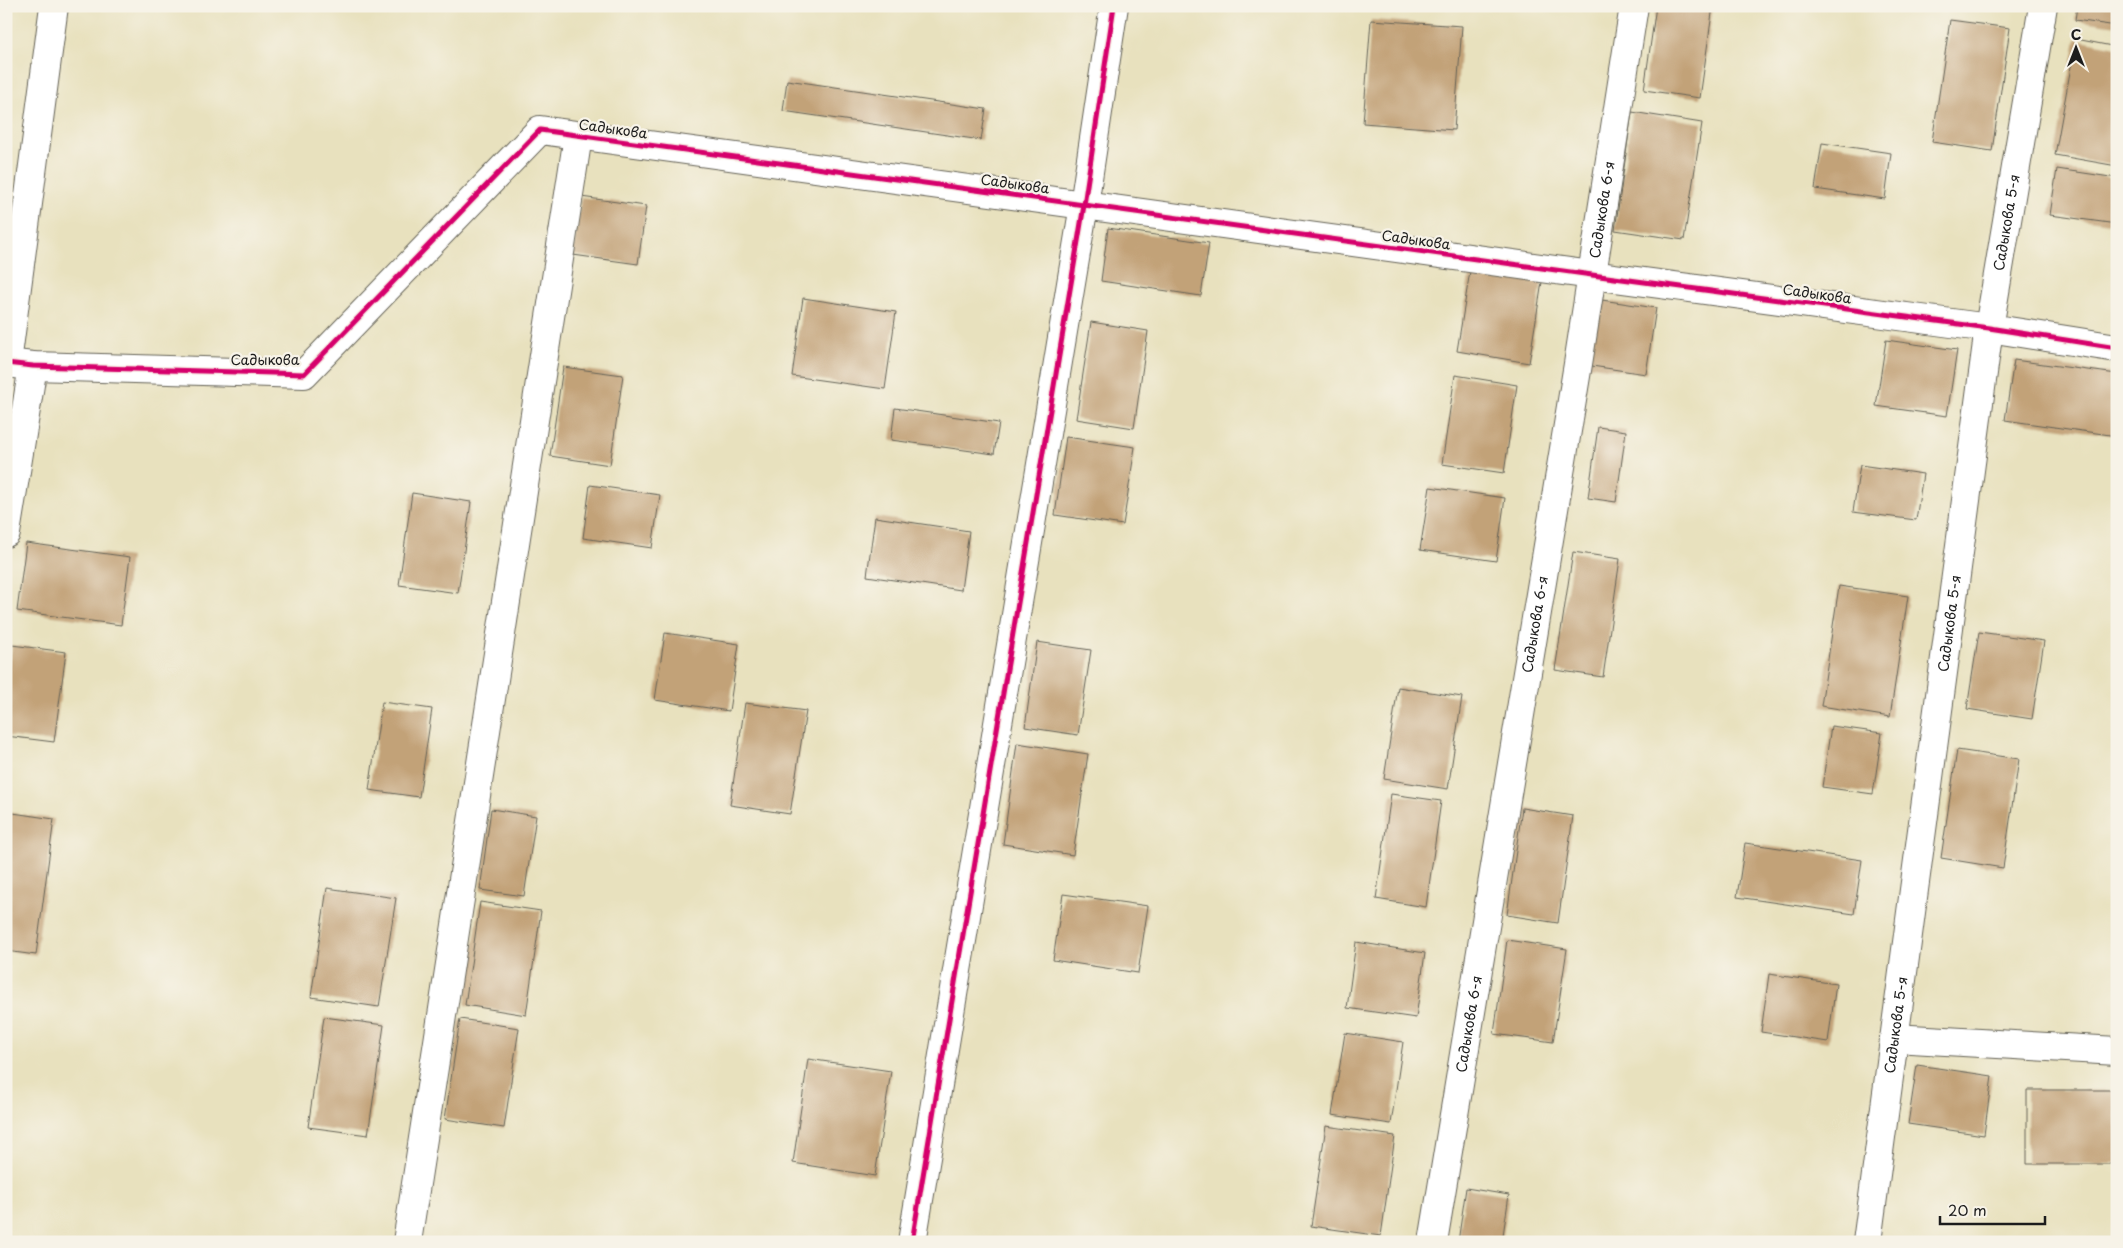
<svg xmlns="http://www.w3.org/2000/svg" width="2123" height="1248" viewBox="0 0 2123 1248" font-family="'Playpen Sans',sans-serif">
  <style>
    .building { fill: #c2a278 }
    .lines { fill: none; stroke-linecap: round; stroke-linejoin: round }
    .minor-casing { stroke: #636155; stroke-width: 30 }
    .minor { stroke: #fff; stroke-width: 28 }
    .cycleway-casing { stroke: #f7f3e8; stroke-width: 8 }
    .cycleway { stroke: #d6006c; stroke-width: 5 }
    .labels { text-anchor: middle; stroke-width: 4.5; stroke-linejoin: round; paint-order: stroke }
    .street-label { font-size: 14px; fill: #1c1c1c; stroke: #f7f3e8 }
  </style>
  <rect width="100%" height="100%" fill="#f7f3e8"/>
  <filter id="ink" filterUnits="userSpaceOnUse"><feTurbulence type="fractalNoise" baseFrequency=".02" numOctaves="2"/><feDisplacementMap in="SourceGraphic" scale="10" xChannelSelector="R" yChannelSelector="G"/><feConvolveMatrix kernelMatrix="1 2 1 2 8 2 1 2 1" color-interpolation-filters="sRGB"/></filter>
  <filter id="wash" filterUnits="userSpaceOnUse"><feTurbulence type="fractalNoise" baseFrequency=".0096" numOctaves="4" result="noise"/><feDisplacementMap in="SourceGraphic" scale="20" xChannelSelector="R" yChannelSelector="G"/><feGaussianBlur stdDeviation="1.12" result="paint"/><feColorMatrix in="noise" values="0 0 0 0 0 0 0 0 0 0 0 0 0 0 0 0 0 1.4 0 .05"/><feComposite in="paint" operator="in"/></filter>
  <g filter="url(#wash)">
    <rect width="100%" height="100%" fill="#e8e1be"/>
    <g id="blocks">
      <path class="building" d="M1656,6H1713L1700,98L1644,90Z
        M2077,6H2117V26L2075,20Z
        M1371,20L1462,26L1454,130L1363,123Z
        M1950,20L2010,28L1992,151L1932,142Z
        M2076,39L2117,47V166L2055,155Z
        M787,80L986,109L981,140L783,111Z
        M1632,112L1702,123L1684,240L1615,230Z
        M1822,143L1891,153L1885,199L1815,189Z
        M2057,169L2117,178V224L2050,215Z
        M581,197L646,206L638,264L573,255Z
        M1108,228L1209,243L1201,296L1101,281Z
        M1470,271L1542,282L1529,363L1457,351Z
        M803,298L896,312L885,389L792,376Z
        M1595,299L1656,308L1646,374L1585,365Z
        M1091,322L1148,331L1134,428L1076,419Z
        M1886,340L1957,350L1947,416L1876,406Z
        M2014,360L2117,374V436L2005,420Z
        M563,367L623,375L610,465L550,456Z
        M1455,375L1517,385L1504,473L1442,464Z
        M895,408L999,423L994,454L891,440Z
        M1598,427L1626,431L1616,502L1588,498Z
        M1066,437L1135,447L1123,525L1055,515Z
        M1860,465L1923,474L1916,520L1853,512Z
        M590,485L660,495L652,548L583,538Z
        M1430,487L1505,498L1496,561L1420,550Z
        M412,493L471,502L458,593L399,585Z
        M875,517L969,531L961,590L867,576Z
        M26,543L130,557L121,625L17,611Z
        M1573,552L1620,559L1603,677L1555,670Z
        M1839,586L1908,596L1890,717L1821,706Z
        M1979,632L2044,641L2032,719L1967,709Z
        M665,633L739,644L729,711L655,700Z
        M1037,642L1091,650L1078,735L1025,727Z
        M12,645L66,652L54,742L6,736V687Z
        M1398,687L1462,697L1448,789L1384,779Z
        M382,702L432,709L419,797L369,790Z
        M745,703L806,711L790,814L730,805Z
        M1831,726L1882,733L1873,794L1822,787Z
        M1017,743L1088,754L1073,855L1003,844Z
        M1957,750L2019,759L2003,868L1941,858Z
        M1391,794L1441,801L1426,907L1376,899Z
        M1522,808L1573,816L1558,923L1507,915Z
        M491,809L536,816L524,896L480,890Z
        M6,812L54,819L36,955L6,951Z
        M1745,843L1862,860L1854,914L1737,897Z
        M327,888L396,898L379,1007L311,997Z
        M1063,894L1148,906L1138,973L1053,960Z
        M480,902L541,911L526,1015L465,1005Z
        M1507,940L1567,949L1553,1042L1494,1034Z
        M1356,942L1425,953L1416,1018L1347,1008Z
        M1769,974L1836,984L1828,1042L1761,1032Z
        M324,1017L384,1025L368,1135L308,1127Z
        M460,1019L519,1028L504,1128L445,1119Z
        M1345,1033L1403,1042L1391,1124L1332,1115Z
        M808,1059L891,1071L875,1176L793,1163Z
        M1917,1065L1992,1076L1984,1135L1908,1124Z
        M2027,1090H2117V1164H2027Z
        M1326,1126L1395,1136L1381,1236L1311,1226Z
        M1466,1188L1509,1195L1502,1242H1458Z"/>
    </g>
  </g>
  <g filter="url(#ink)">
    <use href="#blocks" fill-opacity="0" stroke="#636155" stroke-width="1"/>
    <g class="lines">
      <g class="minor-casing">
        <g id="minor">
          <path d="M6,363L33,366L304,374L540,130L1592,275L1989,328L2117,348"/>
          <path d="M7,363L54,6"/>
          <path d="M6,533L33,366"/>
          <path d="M1894,1038L2117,1051"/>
          <path d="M407,1242L578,136"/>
          <path d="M912,1242L1084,205L1114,6"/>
          <path id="s1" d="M1433,1242L1578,364L1634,6"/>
          <path id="s2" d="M1867,1242L1989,328L2043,6"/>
        </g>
      </g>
      <use href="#minor" class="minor"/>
      <g class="cycleway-casing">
        <path id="cycleway" d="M6,363L33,366L304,374L540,130L1592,275L1989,328L2117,348
          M912,1242L1084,205L1114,6"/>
      </g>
      <use href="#cycleway" class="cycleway"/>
    </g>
  </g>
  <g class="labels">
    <g class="street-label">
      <text transform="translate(613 129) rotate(8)" y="5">Садыкова</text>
      <text transform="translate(1015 184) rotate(8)" y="5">Садыкова</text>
      <text dy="5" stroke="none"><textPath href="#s1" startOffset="1046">Садыкова 6-я</textPath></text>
      <text dy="5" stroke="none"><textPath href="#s2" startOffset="1029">Садыкова 5-я</textPath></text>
      <text transform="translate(1416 240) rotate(8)" y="5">Садыкова</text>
      <text transform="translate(1817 294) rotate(8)" y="5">Садыкова</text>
      <text x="265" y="365">Садыкова</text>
      <text dy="5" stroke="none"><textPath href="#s2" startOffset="624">Садыкова 5-я</textPath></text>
      <text dy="5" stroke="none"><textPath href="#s1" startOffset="626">Садыкова 6-я</textPath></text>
      <text dy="5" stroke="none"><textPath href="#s1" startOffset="221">Садыкова 6-я</textPath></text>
      <text dy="5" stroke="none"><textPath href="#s2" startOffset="219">Садыкова 5-я</textPath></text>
    </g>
  </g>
  <rect width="2123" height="1248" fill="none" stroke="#f7f3e8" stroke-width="25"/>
  <g transform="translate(2076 48)" stroke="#f7f3e8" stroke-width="4" paint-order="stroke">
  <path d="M0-4L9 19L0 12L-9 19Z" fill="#1c1c1c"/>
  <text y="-8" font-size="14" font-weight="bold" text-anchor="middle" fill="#1c1c1c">С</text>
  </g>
  <path d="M1940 1216v8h105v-8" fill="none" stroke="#1c1c1c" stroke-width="2.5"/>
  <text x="1948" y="1216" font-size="15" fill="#1c1c1c" stroke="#f7f3e8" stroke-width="4" paint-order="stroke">20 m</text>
</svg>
